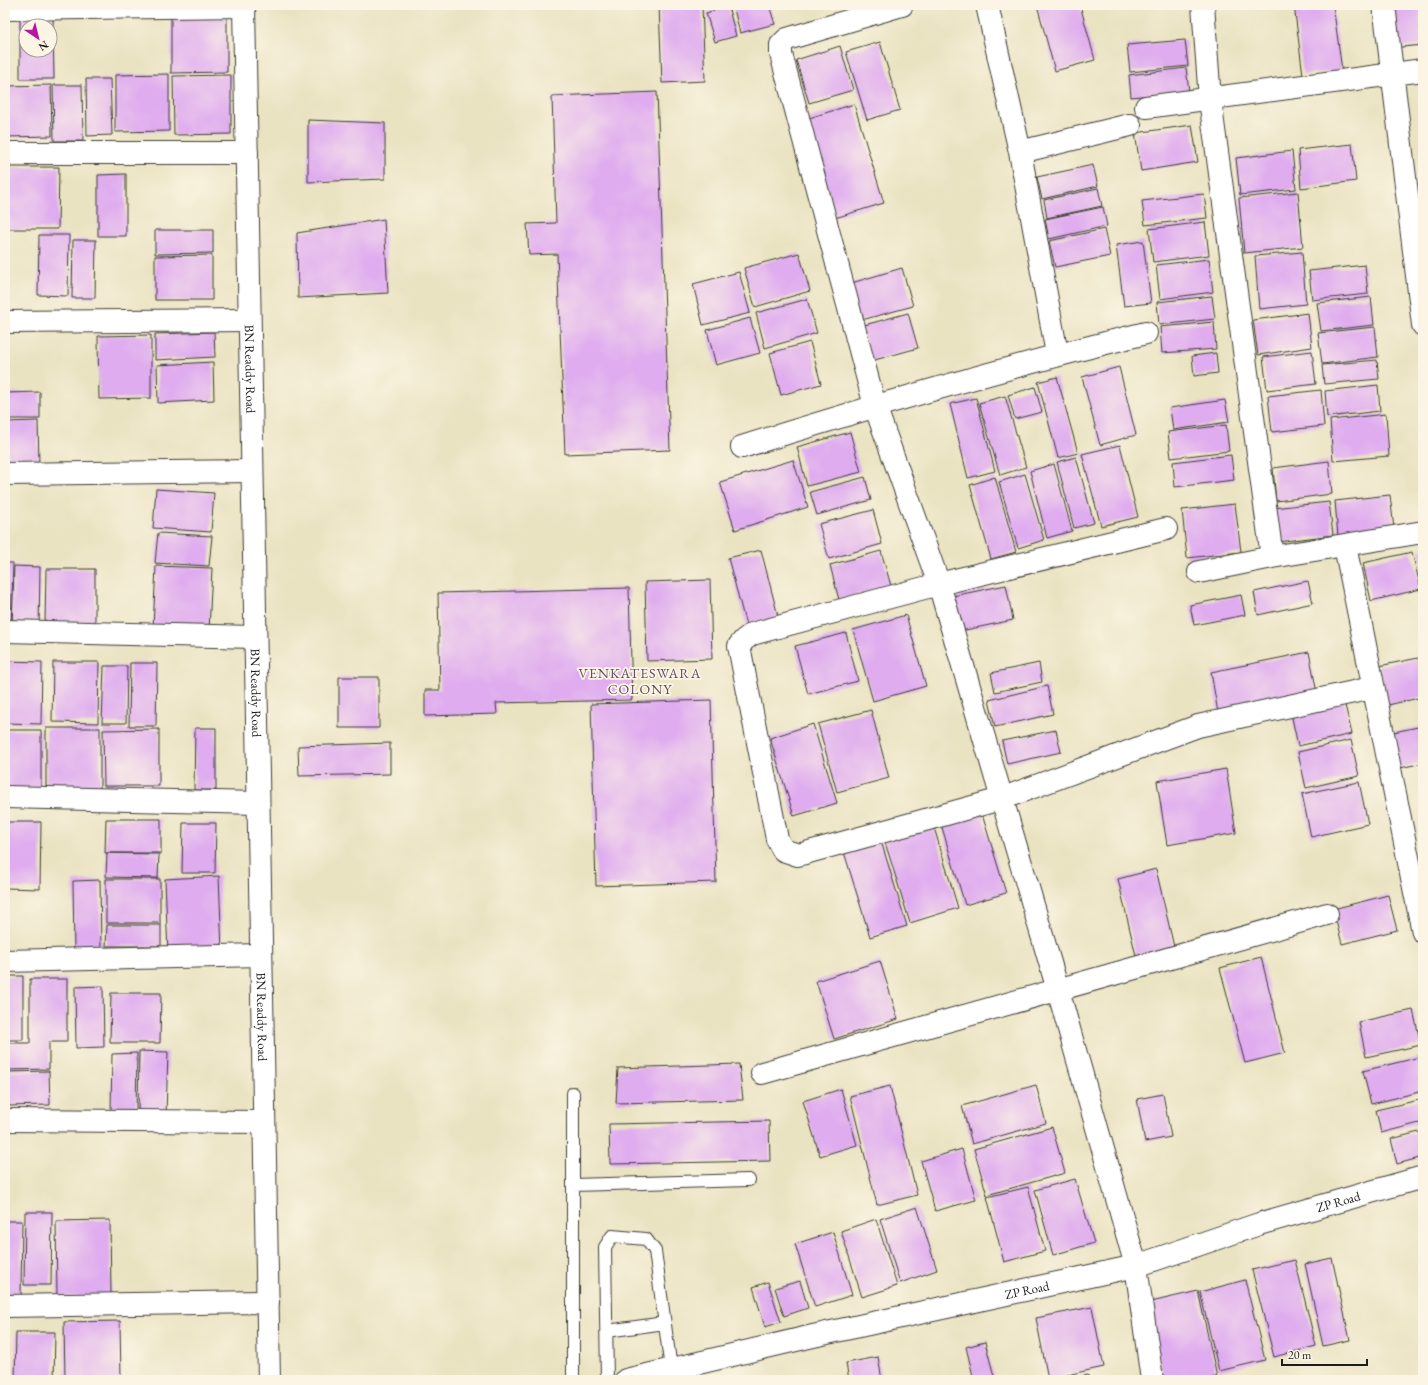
<svg xmlns="http://www.w3.org/2000/svg" width="1428" height="1385" viewBox="0 0 1428 1385" font-family="'EB Garamond',serif">
  <style>
    .building { fill: #dfacef; fill-rule: evenodd }
    .lines { fill: none; stroke-linecap: round; stroke-linejoin: round }
    .lane-casing { stroke: #3b3a35; stroke-width: 14 }
    .street-casing { stroke: #3b3a35; stroke-width: 24 }
    .secondary-casing { stroke: #3b3a35; stroke-width: 24 }
    .lane { stroke: #fff; stroke-width: 12 }
    .street { stroke: #fff; stroke-width: 22 }
    .secondary { stroke: #fff; stroke-width: 22 }
    .labels { text-anchor: middle; stroke-width: 3.5; stroke-linejoin: round; paint-order: stroke }
    .street-label { font-size: 13px; fill: #1c1c1c; stroke: #fcf5e5 }
    .neighbourhood-label { font-size: 14px; letter-spacing: 1px; fill: #604e66; stroke: #fcf5e5 }
  </style>
  <rect width="100%" height="100%" fill="#fcf5e5"/>
  <filter id="ink" filterUnits="userSpaceOnUse"><feTurbulence type="fractalNoise" baseFrequency=".025" numOctaves="2"/><feDisplacementMap in="SourceGraphic" scale="8" xChannelSelector="R" yChannelSelector="G"/><feConvolveMatrix kernelMatrix="1 2 1 2 8 2 1 2 1" color-interpolation-filters="sRGB"/></filter>
  <filter id="wash" filterUnits="userSpaceOnUse"><feTurbulence type="fractalNoise" baseFrequency=".012" numOctaves="4" result="noise"/><feDisplacementMap in="SourceGraphic" scale="16" xChannelSelector="R" yChannelSelector="G"/><feGaussianBlur stdDeviation="0.9" result="paint"/><feColorMatrix in="noise" values="0 0 0 0 0 0 0 0 0 0 0 0 0 0 0 0 0 1.4 0 .05"/><feComposite in="paint" operator="in"/></filter>
  <g filter="url(#wash)">
    <rect width="100%" height="100%" fill="#eae3c2"/>
    <g id="blocks">
      <path class="building" d="M659,5H702L705,81L662,83Z
        M749,5H769L775,24L740,33L734,9Z
        M1037,5H1080L1095,60L1055,71Z
        M1294,5H1333L1342,70L1303,75Z
        M1388,5H1423V45L1391,48Z
        M728,6L736,36L715,42L706,13Z
        M171,17H227V72L171,73Z
        M20,19H53L54,79H20ZM26,26H50V50H26Z
        M1185,40L1188,66L1130,72L1127,45Z
        M880,42L900,110L867,120L846,52Z
        M840,46L853,90L809,103L796,60Z
        M1186,68L1189,91L1131,97L1129,75Z
        M169,74V131L115,132V75Z
        M231,75V134L174,135L173,76Z
        M86,79H110L112,135L87,136Z
        M51,85L52,136L5,137V86Z
        M53,85H82L83,141H54Z
        M657,92L670,450L565,454L557,254L529,255L527,224L556,223L552,96Z
        M854,104L884,203L835,218L806,119Z
        M308,120L385,123V179L308,182Z
        M1192,125L1198,162L1141,171L1135,133Z
        M1352,144L1356,181L1301,188L1298,150Z
        M1292,151L1296,189L1240,195L1236,158Z
        M1093,165L1098,186L1042,199L1037,177Z
        M5,167H59L58,229H5Z
        M126,174V236H98V175Z
        M1098,188L1102,206L1047,218L1044,200Z
        M1298,192L1303,247L1244,253L1239,198Z
        M1204,194L1207,218L1145,225L1142,201Z
        M1103,207L1107,226L1049,239L1045,219Z
        M384,219L388,293L298,298L297,233Z
        M1205,222L1209,255L1153,262L1149,229Z
        M1104,229L1110,256L1055,267L1049,241Z
        M155,230H213V253L155,254Z
        M39,235H69L68,296L38,295Z
        M73,240H96L95,298H72Z
        M1143,241L1151,303L1124,306L1116,245Z
        M1302,252L1306,304L1259,309L1255,256Z
        M799,253L810,291L755,307L744,268Z
        M212,255V300H155V256Z
        M1209,259L1213,292L1160,299L1156,265Z
        M1365,265L1368,294L1312,300L1309,271Z
        M902,268L913,306L858,321L848,284Z
        M739,272L750,313L703,325L693,284Z
        M1212,296L1215,319L1159,325L1157,302Z
        M1371,297L1374,325L1321,331L1317,303Z
        M807,299L817,333L765,348L756,313Z
        M908,313L918,348L871,361L861,326Z
        M1308,313L1312,347L1258,355L1253,320Z
        M750,318L760,353L716,365L707,330Z
        M1214,322L1216,349L1162,353L1160,327Z
        M1375,327L1378,357L1322,364L1318,333Z
        M214,332L215,357L155,360V334Z
        M151,335V398L99,399L98,336Z
        M810,342L821,384L781,395L770,353Z
        M1312,351L1316,384L1267,390L1263,357Z
        M1216,353L1218,373L1194,376L1192,356Z
        M1377,360L1379,379L1324,384L1322,365Z
        M213,362L214,400L158,403L157,365Z
        M1119,367L1136,435L1100,445L1082,377Z
        M1057,377L1078,453L1058,458L1038,382Z
        M1378,385L1380,411L1327,417L1325,391Z
        M1035,387L1042,412L1015,419L1008,395Z
        M1321,390L1324,426L1272,432L1268,396Z
        M40,392V419H5V393Z
        M1005,396L1026,467L1000,475L979,403Z
        M976,398L995,471L968,478L950,404Z
        M1225,400L1229,422L1173,430L1170,408Z
        M1386,414L1389,456L1333,461L1330,420Z
        M38,421L39,465H5V422Z
        M1226,425L1229,451L1171,458L1168,432Z
        M850,432L861,472L807,486L797,447Z
        M1120,445L1138,517L1101,526L1082,454Z
        M1231,455L1234,480L1175,487L1173,462Z
        M1076,457L1094,523L1074,528L1057,462Z
        M793,460L808,507L735,530L720,482Z
        M1329,461L1332,494L1276,501L1273,468Z
        M1054,464L1072,531L1047,538L1030,471Z
        M1025,474L1044,540L1018,548L999,482Z
        M865,477L871,500L817,515L810,492Z
        M995,477L1016,552L991,559L970,485Z
        M156,489L214,493L211,532L153,528Z
        M1390,495L1394,529L1338,536L1335,501Z
        M1329,502L1333,535L1277,542L1273,508Z
        M1235,504L1241,552L1187,558L1182,510Z
        M873,510L882,544L829,559L819,524Z
        M158,533L212,536L209,566L155,563Z
        M1423,549V565H1422L1419,550Z
        M761,550L778,616L746,625L728,558Z
        M881,551L891,586L839,600L830,565Z
        M1412,552L1421,589L1371,601L1363,563Z
        M5,563H13L11,629L5,628Z
        M14,566L40,567L39,628L12,627Z
        M156,566L212,568L209,631L153,628Z
        M46,569H95V623L45,622Z
        M710,580L712,659L647,661L645,582Z
        M1308,581L1313,603L1258,615L1254,592Z
        M1006,585L1013,620L956,632L948,597Z
        M629,588L632,700L496,703L497,714L425,716V690H440L438,593Z
        M1241,595L1245,615L1194,625L1190,605Z
        M906,615L926,686L873,701L853,630Z
        M846,633L858,681L808,694L795,646Z
        M1309,652L1317,693L1218,713L1211,672Z
        M1423,657V697L1388,705L1379,666Z
        M5,661L42,662L41,724L5,723Z
        M53,662H99L98,723L52,722Z
        M130,663H157L156,726H129Z
        M1039,663L1042,682L995,692L991,673Z
        M104,666H127L126,723H102Z
        M339,677H379V728H339Z
        M1047,686L1053,714L995,727L989,700Z
        M711,700L716,882L596,886L591,704Z
        M1344,701L1352,734L1298,746L1291,713Z
        M871,710L889,778L837,792L818,724Z
        M813,724L837,803L794,816L770,738Z
        M1423,726V763L1391,770L1384,734Z
        M46,728H100V789H46Z
        M195,728H216V790H194Z
        M159,729V786H104L103,730Z
        M5,730H41V793H5Z
        M1056,730L1061,752L1007,764L1002,741Z
        M1351,740L1359,776L1306,788L1298,752Z
        M390,743V774L299,776L298,746Z
        M1226,769L1236,833L1167,845L1157,781Z
        M1359,782L1368,824L1311,837L1302,794Z
        M981,811L1006,893L965,905L941,824Z
        M106,819H161V853H105Z
        M5,822H41L40,889L5,888Z
        M183,823H216L215,873H182Z
        M933,824L958,908L910,923L884,839Z
        M881,841L907,926L870,937L844,852Z
        M107,853L159,854L158,878L106,877Z
        M1156,869L1174,947L1136,956L1118,879Z
        M219,876L222,951L168,954L165,879Z
        M106,879H160V923H106Z
        M100,880L101,950L74,951L73,881Z
        M1388,895L1397,930L1342,944L1333,909Z
        M107,925H161V946H106Z
        M1261,957L1285,1053L1245,1063L1220,968Z
        M880,961L898,1019L834,1039L816,981Z
        M5,976H23V1040H5Z
        M30,979H67V1042H49V1069L5,1070V1043H30Z
        M103,986L104,1047L76,1048L75,987Z
        M111,993H161L160,1043H110Z
        M1413,1010L1421,1045L1366,1057L1359,1022Z
        M139,1051L168,1052L166,1115L138,1114Z
        M137,1053L136,1112H111L112,1054Z
        M1420,1057L1423,1071V1091L1371,1104L1363,1071Z
        M739,1064L743,1100L616,1103L618,1068Z
        M49,1071L50,1105L5,1106V1072Z
        M1036,1085L1046,1123L972,1144L962,1106Z
        M890,1086L917,1195L877,1205L850,1096Z
        M841,1089L857,1145L820,1156L803,1101Z
        M1163,1094L1171,1137L1145,1142L1137,1099Z
        M1423,1099V1122L1381,1133L1376,1110Z
        M769,1121L770,1161L610,1164L609,1124Z
        M1052,1127L1065,1173L987,1195L974,1149Z
        M1423,1131V1157L1397,1164L1391,1139Z
        M962,1149L976,1200L935,1211L921,1161Z
        M1075,1179L1094,1243L1053,1255L1035,1190Z
        M1028,1187L1045,1251L1004,1262L987,1197Z
        M917,1207L937,1270L900,1283L880,1219Z
        M25,1212H52L51,1285H24Z
        M876,1219L897,1286L862,1297L841,1231Z
        M110,1220L111,1296L57,1297L56,1221Z
        M5,1221H22L21,1295L5,1294Z
        M833,1232L852,1295L815,1307L795,1244Z
        M1332,1258L1350,1340L1323,1346L1305,1264Z
        M1295,1260L1316,1346L1274,1357L1252,1270Z
        M1245,1280L1265,1360L1219,1371L1200,1292Z
        M800,1281L808,1308L784,1316L775,1288Z
        M768,1282L781,1322L765,1327L753,1287Z
        M1198,1291L1217,1377L1204,1380H1164L1147,1303Z
        M1092,1307L1104,1367L1048,1379L1036,1318Z
        M120,1321L121,1380H65L64,1322Z
        M16,1332H55L54,1380H15Z
        M985,1342L995,1380H974L966,1347Z
        M878,1357L882,1380H849L846,1363Z
        M1088,1375L1089,1380H1070L1069,1379Z"/>
    </g>
  </g>
  <g filter="url(#ink)">
    <use href="#blocks" fill-opacity="0" stroke="#3b3a35" stroke-width="1"/>
    <g class="lines">
      <g class="lane-casing">
        <path id="lane" d="M573,1185L749,1180
          M607,1331L665,1323
          M573,1380V1093
          M607,1380L605,1247L612,1236L646,1239L655,1251L671,1369"/>
      </g>
      <g class="street-casing">
        <path id="street" d="M902,5L787,39L781,45V54L875,406L939,584L1058,990L1136,1266L1152,1380
          M987,5L1020,152L1057,354
          M1203,5L1210,100L1272,557L1423,532
          M1384,5L1423,325
          M5,9L244,6
          M1146,107L1423,70
          M1020,152L1130,125
          M5,153H247
          M5,322L249,320
          M742,447C876,405 1010,366 1146,333
          M5,474L252,471
          M1166,529L939,584L752,634L744,640L739,646L777,839L783,850L798,855L1001,799L1198,726L1372,688
          M1345,546L1423,932
          M1199,572L1272,557
          M5,631L255,637
          M5,797L258,803
          M5,961L261,955
          M762,1073L1327,914
          M5,1120L264,1122
          M5,1306L268,1302"/>
      </g>
      <g class="secondary-casing">
        <g id="secondary">
          <path id="s1" d="M244,5L269,1380"/>
          <path id="s2" d="M626,1380L813,1336L1136,1266L1259,1224L1423,1177"/>
        </g>
      </g>
      <use href="#lane" class="lane"/>
      <use href="#street" class="street"/>
      <use href="#secondary" class="secondary"/>
    </g>
  </g>
  <g class="labels">
    <g class="street-label">
      <text dy="5" stroke="none"><textPath href="#s1" startOffset="364">BN Readdy Road</textPath></text>
      <text dy="5" stroke="none"><textPath href="#s1" startOffset="688">BN Readdy Road</textPath></text>
      <text dy="5" stroke="none"><textPath href="#s1" startOffset="1012">BN Readdy Road</textPath></text>
      <text dy="5" stroke="none"><textPath href="#s2" startOffset="735">ZP Road</textPath></text>
      <text dy="5" stroke="none"><textPath href="#s2" startOffset="411">ZP Road</textPath></text>
    </g>
    <g class="neighbourhood-label">
      <text x="640" y="678">VENKATESWARA<tspan x="640" dy="16">COLONY</tspan></text>
    </g>
  </g>
  <rect width="1428" height="1385" fill="none" stroke="#fcf5e5" stroke-width="20"/>
  <g transform="translate(38 38) rotate(145)"><circle r="19" fill="#fcf5e5" stroke="#a29e95"/>
  <path d="M0-3L7 15L0 10L-7 15Z" fill="#b5179e"/>
  <text y="-6" font-size="11" font-weight="bold" text-anchor="middle" fill="#1c1c1c">N</text>
  </g>
  <path d="M1282 1359v6h85v-6" fill="none" stroke="#1c1c1c" stroke-width="2"/>
  <text x="1288" y="1359" font-size="12" fill="#1c1c1c" stroke="#fcf5e5" stroke-width="3" paint-order="stroke">20 m</text>
</svg>
